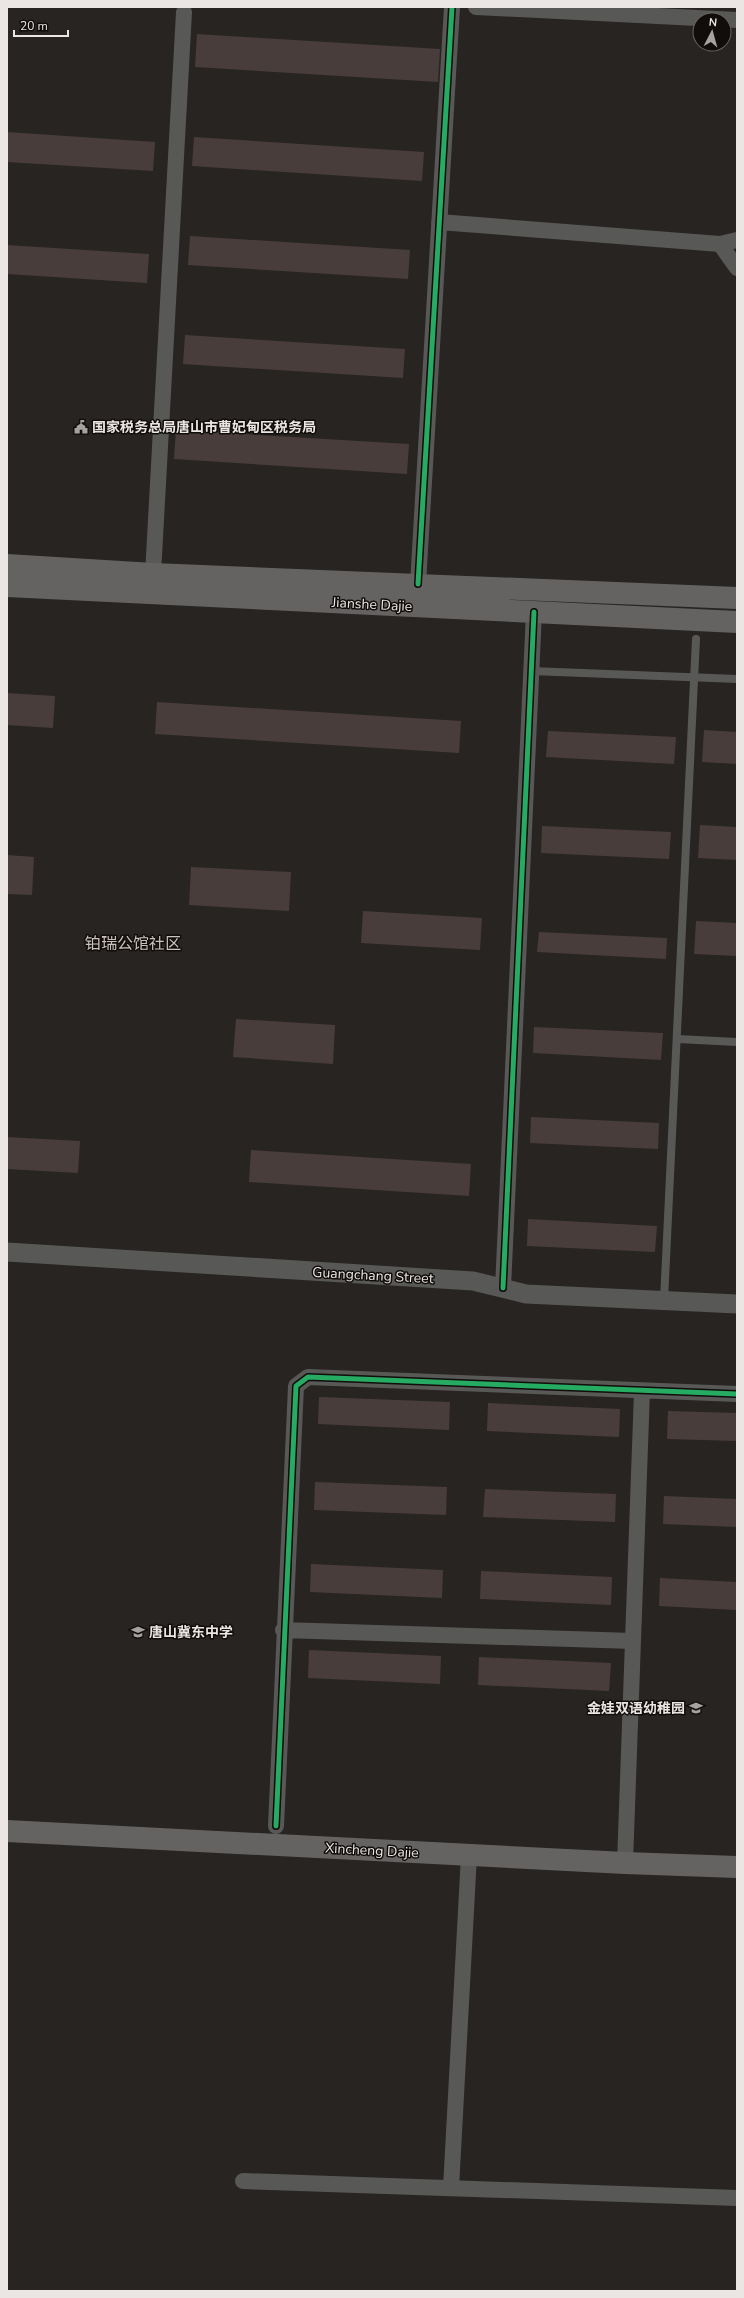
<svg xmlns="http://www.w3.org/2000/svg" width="744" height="2298" viewBox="0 0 744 2298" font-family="'Nunito Sans','Noto Sans SC',sans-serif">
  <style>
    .building { fill: #493d3c }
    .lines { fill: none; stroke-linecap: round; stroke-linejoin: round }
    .service { stroke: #585857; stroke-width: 8 }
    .minor { stroke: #585857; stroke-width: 16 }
    .tertiary { stroke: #585857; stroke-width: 19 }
    .secondary { stroke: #646362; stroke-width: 22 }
    .cycleway-casing { stroke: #100d0b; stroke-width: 8 }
    .cycleway { stroke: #26ab63; stroke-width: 5 }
    .labels { text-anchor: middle; stroke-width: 3; stroke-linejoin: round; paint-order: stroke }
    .poi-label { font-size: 14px; font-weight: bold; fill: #ebe6e4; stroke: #100d0b; text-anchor: start }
    .street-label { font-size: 14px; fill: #ebe6e4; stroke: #100d0b }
    .quarter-label { font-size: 16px; fill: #ccc3be; stroke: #100d0b }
  </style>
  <rect width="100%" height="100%" fill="#272422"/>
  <path class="building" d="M197,34L440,49L438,82L195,67Z
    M7,132L155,142L153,171L7,162Z
    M194,137L424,152L422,181L192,166Z
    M190,236L410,250L408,279L188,265Z
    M7,245L149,254L147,283L7,274Z
    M185,335L405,349L403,378L183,364Z
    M176,430L409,444L407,474L174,459Z
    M7,693L55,696L53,728L7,725Z
    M157,702L461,721L459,753L155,734Z
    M704,730L737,732V764L702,762Z
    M548,731L676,737L674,764L546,757Z
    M700,825L737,827V860L698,858Z
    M542,826L671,832L669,859L541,853Z
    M7,855L34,857L32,895L7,894Z
    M191,867L291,872L289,911L189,905Z
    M363,911L482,918L480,950L361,943Z
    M696,921L737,923V956L694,954Z
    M539,932L667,938L666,959L537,952Z
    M236,1019L335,1025L333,1064L233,1057Z
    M534,1027L663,1033L661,1060L533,1053Z
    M531,1117L659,1123L658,1149L530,1143Z
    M7,1137L80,1141L78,1173L7,1169Z
    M251,1150L471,1164L469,1196L249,1182Z
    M528,1219L657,1226L655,1252L527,1246Z
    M319,1397L450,1402L449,1430L318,1424Z
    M488,1403L620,1409L619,1437L487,1431Z
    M668,1411L737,1413V1441L667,1439Z
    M315,1482L447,1487L446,1515L314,1510Z
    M485,1489L616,1494L615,1522L483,1517Z
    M664,1496L737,1499V1527L663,1524Z
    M311,1564L443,1570L442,1598L310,1592Z
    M481,1571L612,1577L611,1605L480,1599Z
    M660,1578L737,1582V1610L659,1606Z
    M309,1650L441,1656L440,1684L308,1678Z
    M479,1657L611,1663L609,1691L478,1685Z"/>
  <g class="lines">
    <path class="service" d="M531,671L737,679
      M677,1039L737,1042
      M664,1300L696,639"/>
    <path class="minor" d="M476,7L737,20
      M439,222L720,244L737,268
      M720,244L737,240
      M153,574L184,12
      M418,584L452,7
      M503,1288L534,612
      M283,1630L633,1641
      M276,1826L296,1386L308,1377L737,1394
      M625,1863L642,1391
      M243,2181L737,2198
      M451,2188L469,1855"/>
    <path class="tertiary" d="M7,1252L473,1281L526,1294L737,1304"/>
    <path class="secondary" d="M7,565L153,574L737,598
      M7,586L737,622
      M7,1831L625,1863L737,1867"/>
    <g class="cycleway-casing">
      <path id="cycleway" d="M418,584L452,7
        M503,1288L534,612
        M276,1826L296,1386L308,1377L737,1394"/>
    </g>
    <use href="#cycleway" class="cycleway"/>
  </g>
  <defs>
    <g id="civic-bare" transform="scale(1.08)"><path d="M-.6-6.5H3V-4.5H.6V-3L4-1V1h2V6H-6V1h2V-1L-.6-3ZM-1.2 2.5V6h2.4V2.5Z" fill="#a6a2a0" stroke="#100d0b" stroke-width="2.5" paint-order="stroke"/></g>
    <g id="school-bare" transform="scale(1.08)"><path d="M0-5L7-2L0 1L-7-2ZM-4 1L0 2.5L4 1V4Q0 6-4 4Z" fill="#a6a2a0" stroke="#100d0b" stroke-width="2.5" paint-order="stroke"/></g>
  </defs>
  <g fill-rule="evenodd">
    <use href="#civic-bare" x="81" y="427"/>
    <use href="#school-bare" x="138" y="1632"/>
    <use href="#school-bare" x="696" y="1708"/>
  </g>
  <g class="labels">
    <g class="poi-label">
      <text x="92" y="432">国家税务总局唐山市曹妃甸区税务局</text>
      <text x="149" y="1637">唐山冀东中学</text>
      <text x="685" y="1713" text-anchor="end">金娃双语幼稚园</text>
    </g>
    <g class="street-label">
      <text transform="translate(372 604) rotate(3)" y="5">Jianshe Dajie</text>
      <text transform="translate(373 1275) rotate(3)" y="5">Guangchang Street</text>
      <text transform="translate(372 1850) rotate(3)" y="5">Xincheng Dajie</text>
    </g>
    <g class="quarter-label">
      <text x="133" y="949">铂瑞公馆社区</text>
    </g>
  </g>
  <rect width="744" height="2298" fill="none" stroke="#ebe6e4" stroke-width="16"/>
  <g transform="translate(712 32) rotate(6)"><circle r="19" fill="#100d0b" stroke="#686462"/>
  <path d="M0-3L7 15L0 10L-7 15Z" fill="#a6a2a0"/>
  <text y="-6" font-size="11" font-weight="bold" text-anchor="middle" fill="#ebe6e4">N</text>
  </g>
  <path d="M14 30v6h54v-6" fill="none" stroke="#ebe6e4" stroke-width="2"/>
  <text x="20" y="30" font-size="12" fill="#ebe6e4" stroke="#100d0b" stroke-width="3" paint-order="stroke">20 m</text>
</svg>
